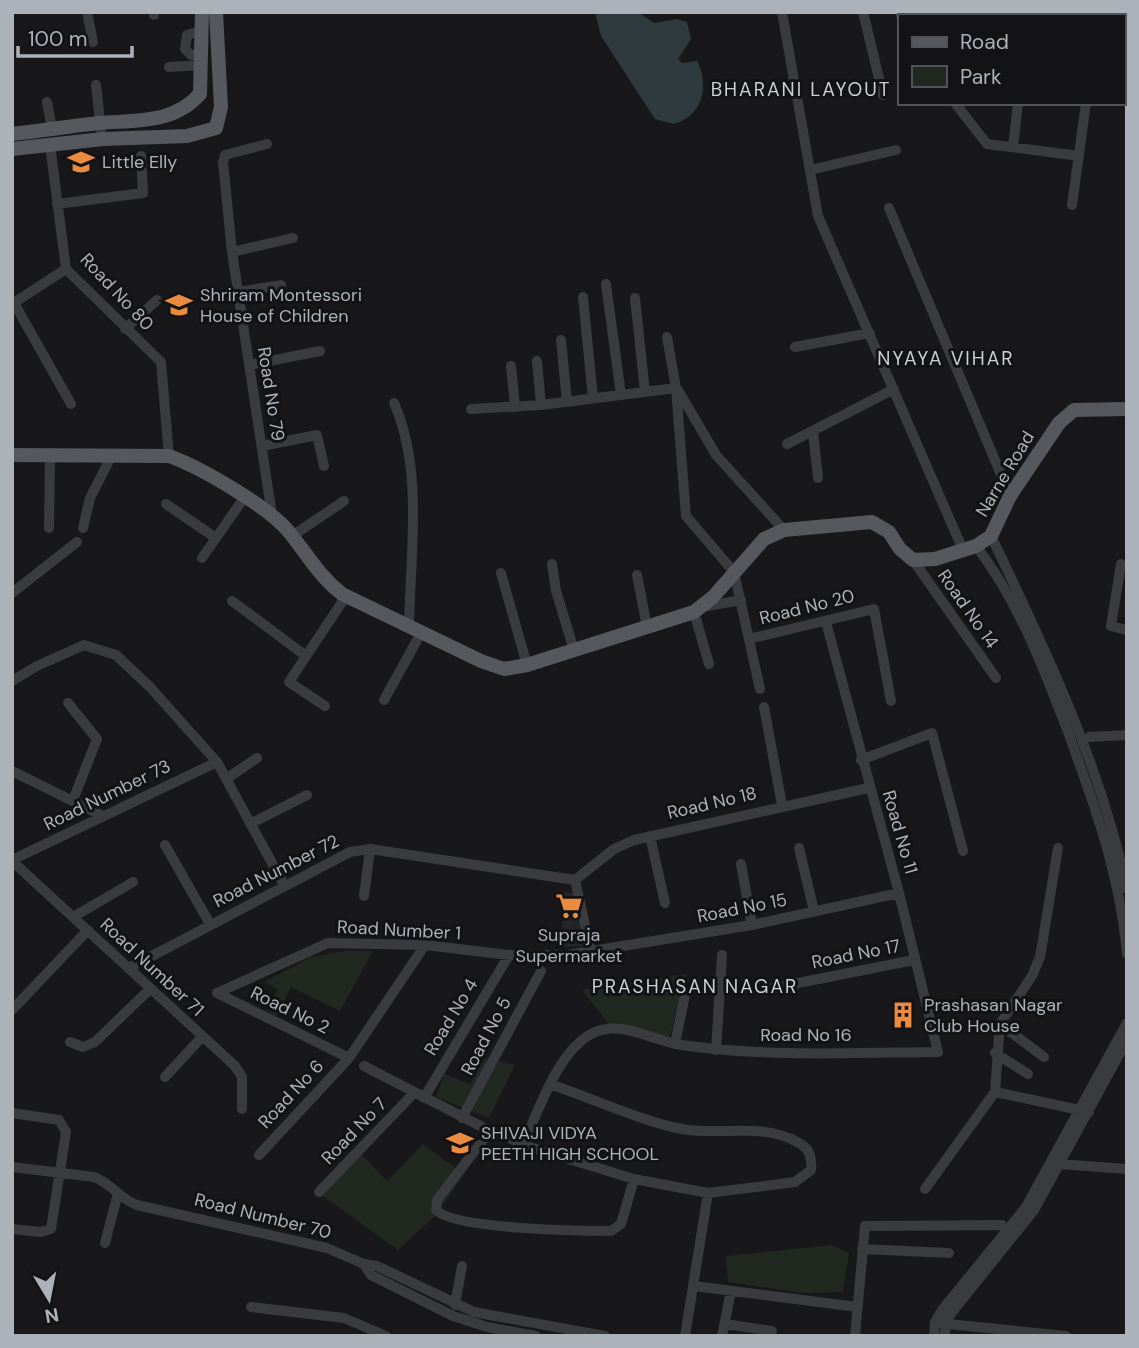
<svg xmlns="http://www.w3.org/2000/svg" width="1139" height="1348" viewBox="0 0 1139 1348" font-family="'DM Sans',sans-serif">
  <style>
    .built { fill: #242527 }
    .green { fill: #212820 }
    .water { fill: #2e3a3e }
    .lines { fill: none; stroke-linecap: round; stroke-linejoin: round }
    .minor { stroke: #393b3f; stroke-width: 10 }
    .major { stroke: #55595e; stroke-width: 14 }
    .labels { text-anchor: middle; stroke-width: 6; stroke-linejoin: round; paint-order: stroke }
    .poi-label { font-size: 18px; fill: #abb2b9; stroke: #131315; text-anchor: start }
    .street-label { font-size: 18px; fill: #abb2b9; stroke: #131315 }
    .neighbourhood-label { font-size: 19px; letter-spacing: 2px; fill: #ccd0d5; stroke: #131315 }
  </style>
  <rect width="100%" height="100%" fill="#18181a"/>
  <path class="built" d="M563,891L575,894L584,946L562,947Z"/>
  <path class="green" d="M350,950L373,951L340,1011L291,987L276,1016L267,1011L278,989L264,982L311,957Z
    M687,974L667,1046L614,1031L582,990Z
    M485,1058L515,1065L489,1118L436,1097L444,1074L470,1084Z
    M423,1144L464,1174L435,1216L398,1250L320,1194L359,1152L387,1181Z
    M832,1245L849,1253L843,1292L804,1293L728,1282L726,1256Z"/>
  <path class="water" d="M595,12H638L654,23L677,19L687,22L691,39L678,59L682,63L697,61C710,87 702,116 674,124L655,119L601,36Z"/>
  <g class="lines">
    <path class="minor" d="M87,12L93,42
      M154,12V15
      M782,12L818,216L963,550
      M863,12L883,95
      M901,16L902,12
      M965,16L966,12
      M1030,16L1031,12
      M1098,16L1099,12
      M201,31L187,35L185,49L191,55H201
      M169,67L202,65
      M96,85L101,130
      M1123,92H1127
      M47,102L52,129
      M955,103L987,144L1079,156
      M267,144L225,155L223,162L232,252L272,515
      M50,145L66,269L161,362L169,456
      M1013,147L1018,103
      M810,170L896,150
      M57,204L143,193L141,156
      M1072,205L1086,103
      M889,208L1010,496
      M232,252L293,238
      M606,284L621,395
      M238,292L281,285
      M583,297L593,398
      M635,298L645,392
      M14,303L71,404
      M12,304L66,269
      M125,329L157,300
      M667,337L676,388L686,516L734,572L760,689
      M561,340L567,402
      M795,347L870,333
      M537,361L541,405
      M249,365L320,351
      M511,366L515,407
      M678,390L716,455L784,530
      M394,403C424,471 410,555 409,628
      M471,409L541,405L676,388
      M813,431L818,478
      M787,444L894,389
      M262,446L317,435L324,466
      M166,504L216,538
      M49,528L50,455
      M83,528L90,498L112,455
      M292,536L344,501
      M991,536C1045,648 1101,766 1127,889
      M976,546C1019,602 1043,667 1068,732C1095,806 1120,875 1127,954
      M202,558L244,498
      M913,560L996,678
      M552,564L556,591L574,650
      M1121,564L1111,626L1127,630
      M501,573L527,665
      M637,575L647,627
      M12,593L77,542
      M232,601L306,656
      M702,607L741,600
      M694,612L709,664
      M749,639L874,609L891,701
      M12,681L37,666L84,645L116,655L150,687L217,762L284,885
      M384,700L421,633
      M68,703L97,739L73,800
      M325,706L289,682L346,596
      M764,707L782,805
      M1089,737L1127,735
      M861,760L932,733L963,851
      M12,771L103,816
      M226,779L257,758
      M250,824L307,795
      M650,836L665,903
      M165,845L210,924
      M799,848L814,911
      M1058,848L1040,957L1032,976L1000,1024L995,1092L1089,1112
      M12,860L217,762
      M12,861L235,1066L242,1077V1109
      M741,864L752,925
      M575,880L614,849L634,840L868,788
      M575,880L591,952
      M364,896L370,849
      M73,917L133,882
      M129,968L350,852L370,849L575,880
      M763,990L914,960
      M217,993L328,943L425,945L509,955H567L752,925L899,893
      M217,993L349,1058
      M12,1010L88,930
      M1000,1024L1044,1057
      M70,1042L83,1047L95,1042L150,989
      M675,1044L685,995
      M716,1050L722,955
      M995,1053L1028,1074
      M364,1066L490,1131L437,1200L436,1210C453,1229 580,1231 611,1231L621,1224L634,1179
      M165,1077L201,1038
      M424,1098L509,955
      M12,1113L59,1120L66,1132L51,1229L41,1232L12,1229
      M462,1118L541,971
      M506,1136L523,1145L634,1179L708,1193L795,1182L811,1170C812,1158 810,1149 799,1143C765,1122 720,1136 682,1129C641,1121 591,1098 550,1084
      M523,1145C538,1112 558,1050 593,1033C620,1019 653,1041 681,1045C766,1057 852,1053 938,1052L899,893L826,622
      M259,1155L349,1058L425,945
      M1059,1164L1127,1169
      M12,1167L94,1177C111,1183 120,1199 137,1205L327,1248L364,1264L371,1275L453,1316L487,1327L536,1336
      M925,1189L995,1092
      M319,1192L414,1093
      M105,1243L118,1193
      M862,1249L949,1253
      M364,1264L377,1266L474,1312L605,1336
      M694,1286L857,1307
      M455,1305L462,1266
      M251,1307L344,1318L386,1336
      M938,1323L1066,1336
      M725,1324L772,1331
      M685,1336L708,1193
      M722,1336L731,1291
      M855,1336L865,1226L1002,1225
      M934,1336L935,1322L942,1310L1026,1207L1127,1023
      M944,1336L949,1316L1034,1210L1127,1040"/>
    <path class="major" d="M12,134C41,131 70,126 99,123C136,120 173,124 200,94L202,12
      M12,149L103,139L187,136L216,128L221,107L216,12
      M12,455L169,456C200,467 269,507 289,532C307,554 319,576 342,594L481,661L504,669L527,665L694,612L713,597L764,539L784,530L872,522L889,532L900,549L913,560L935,559L976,546L991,536L1010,496L1059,423L1074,410L1127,409"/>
  </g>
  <defs>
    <g id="university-bare" transform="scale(2.1)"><path d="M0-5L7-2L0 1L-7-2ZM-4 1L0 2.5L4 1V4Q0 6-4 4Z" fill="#eb8b3f" stroke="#131315" stroke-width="2.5" paint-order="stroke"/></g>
    <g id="supermarket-bare" transform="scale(2.1)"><path d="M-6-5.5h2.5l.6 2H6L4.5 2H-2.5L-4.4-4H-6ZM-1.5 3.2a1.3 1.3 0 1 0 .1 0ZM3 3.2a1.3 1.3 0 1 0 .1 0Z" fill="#eb8b3f" stroke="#131315" stroke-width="2.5" paint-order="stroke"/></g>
    <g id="building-bare" transform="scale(2.1)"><path d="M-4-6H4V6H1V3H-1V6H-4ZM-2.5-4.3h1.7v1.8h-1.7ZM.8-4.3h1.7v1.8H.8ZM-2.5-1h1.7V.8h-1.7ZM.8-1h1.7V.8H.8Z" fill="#eb8b3f" stroke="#131315" stroke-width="2.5" paint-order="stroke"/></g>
  </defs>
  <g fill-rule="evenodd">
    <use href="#university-bare" x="81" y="162"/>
    <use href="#university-bare" x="179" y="305"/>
    <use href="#supermarket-bare" x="569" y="906"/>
    <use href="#building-bare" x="903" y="1015"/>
    <use href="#university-bare" x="460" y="1143"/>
  </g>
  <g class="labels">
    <g class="poi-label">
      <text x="102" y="168">Little Elly</text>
      <text x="200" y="301">Shriram Montessori<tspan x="200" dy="21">House of Children</tspan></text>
      <text x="569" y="941" text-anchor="middle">Supraja<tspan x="569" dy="21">Supermarket</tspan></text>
      <text x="924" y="1011">Prashasan Nagar<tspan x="924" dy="21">Club House</tspan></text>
      <text x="481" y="1139">SHIVAJI VIDYA<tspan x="481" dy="21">PEETH HIGH SCHOOL</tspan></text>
    </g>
    <g class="street-label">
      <text transform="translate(117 292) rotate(47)" y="6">Road No 80</text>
      <text transform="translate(271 394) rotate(81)" y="6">Road No 79</text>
      <text transform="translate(1005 474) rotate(-59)" y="6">Narne Road</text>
      <text transform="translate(807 607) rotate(-14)" y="6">Road No 20</text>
      <text transform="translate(968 609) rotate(55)" y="6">Road No 14</text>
      <text transform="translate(107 795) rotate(-26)" y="6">Road Number 73</text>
      <text transform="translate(712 803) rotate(-13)" y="6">Road No 18</text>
      <text transform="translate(900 832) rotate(74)" y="6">Road No 11</text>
      <text transform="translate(276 871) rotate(-27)" y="6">Road Number 72</text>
      <text transform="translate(742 908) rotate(-11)" y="6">Road No 15</text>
      <text transform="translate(399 930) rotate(3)" y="6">Road Number 1</text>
      <text transform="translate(856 954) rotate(-11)" y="6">Road No 17</text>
      <text transform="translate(152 967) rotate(43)" y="6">Road Number 71</text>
      <text transform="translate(290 1010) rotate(26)" y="6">Road No 2</text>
      <text transform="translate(451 1017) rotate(-59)" y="6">Road No 4</text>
      <text x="806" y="1041">Road No 16</text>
      <text transform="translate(486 1036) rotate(-62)" y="6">Road No 5</text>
      <text transform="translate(291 1094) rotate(-47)" y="6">Road No 6</text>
      <text transform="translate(354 1131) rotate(-46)" y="6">Road No 7</text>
      <text transform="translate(263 1216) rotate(14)" y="6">Road Number 70</text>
    </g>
    <g class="neighbourhood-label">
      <text x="801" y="96">BHARANI LAYOUT</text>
      <text x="946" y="365">NYAYA VIHAR</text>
      <text x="695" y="993">PRASHASAN NAGAR</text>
    </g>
  </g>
  <rect width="1139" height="1348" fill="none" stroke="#abb2b9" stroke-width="28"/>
  <rect x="898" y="14" width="228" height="91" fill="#131315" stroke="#505357" stroke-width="2"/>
  <rect x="912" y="37" width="35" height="10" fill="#55595e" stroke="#505357" stroke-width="2"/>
  <text x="960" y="49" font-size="21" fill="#abb2b9">Road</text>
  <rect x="912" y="66" width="35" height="21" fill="#212820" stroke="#505357" stroke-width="2"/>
  <text x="960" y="84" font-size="21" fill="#abb2b9">Park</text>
  <g transform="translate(49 1299) rotate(170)" stroke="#131315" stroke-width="5" paint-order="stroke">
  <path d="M0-5L12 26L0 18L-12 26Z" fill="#abb2b9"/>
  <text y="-10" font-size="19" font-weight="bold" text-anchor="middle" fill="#abb2b9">N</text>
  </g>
  <path d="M18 46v10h114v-10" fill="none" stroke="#abb2b9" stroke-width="3.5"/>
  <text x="28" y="46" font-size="21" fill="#abb2b9" stroke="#131315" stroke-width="5" paint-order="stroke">100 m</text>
</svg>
